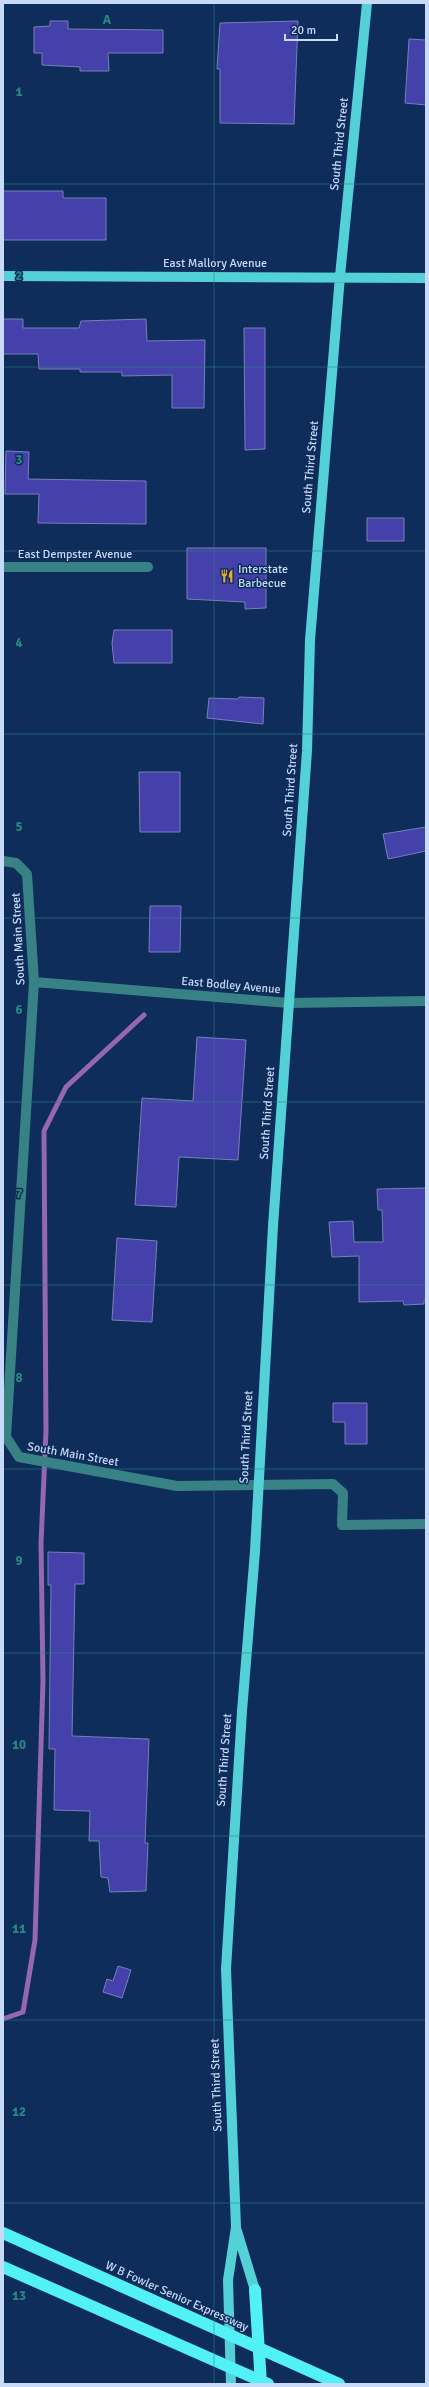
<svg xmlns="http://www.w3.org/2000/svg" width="429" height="2387" viewBox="0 0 429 2387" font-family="Signika,sans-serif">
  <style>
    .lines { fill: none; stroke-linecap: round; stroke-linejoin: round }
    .stream { stroke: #9566b1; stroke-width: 5 }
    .building { fill: #4541aa; stroke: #787eba }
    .minor { stroke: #388285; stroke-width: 10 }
    .major { stroke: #53d1d6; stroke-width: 10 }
    .highway { stroke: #52f1f8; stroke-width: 12 }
    .grid { fill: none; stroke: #2b8583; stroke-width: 1; stroke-opacity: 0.55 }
    .labels { text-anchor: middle; stroke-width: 3; stroke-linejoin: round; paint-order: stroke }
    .street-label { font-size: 12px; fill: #c7daf7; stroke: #0e2d5b }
    .poi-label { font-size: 12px; fill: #c7daf7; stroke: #0e2d5b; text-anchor: start }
    .grid-label { font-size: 13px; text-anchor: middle; font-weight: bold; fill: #2b8583; stroke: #0e2d5b; stroke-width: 3; stroke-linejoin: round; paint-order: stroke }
  </style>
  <rect width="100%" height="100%" fill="#0e2d5b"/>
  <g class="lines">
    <path class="stream" d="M3,2019L23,2012L35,1940L43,1681L41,1543L46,1431L44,1131L66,1087L144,1015"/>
  </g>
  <path class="building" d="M50,21H68V29L163,30V53H108L109,71H80V67L42,65V53H34V27L50,26Z
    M298,21L294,124L220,123V69H217L220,23Z
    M409,39L426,40V105L405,103Z
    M3,191H63V198H106V240H3Z
    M3,319H23V328H79L81,321L146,319L147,341L205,340L204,408H172V375L122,376V372H80V369H39L38,354H3Z
    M244,328H265V449L245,450Z
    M6,451L29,452L28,479L146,481V524L38,523L39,494H5Z
    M367,518H404V541H367Z
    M187,548H266V608L245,609V602L187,599Z
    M114,630H172V663H114L112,643Z
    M239,697L264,698L263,724L207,718L209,698L238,699Z
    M139,772H180V832H140Z
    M426,827V851L388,859L383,834Z
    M150,906H181L180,952H149Z
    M197,1037L246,1040L238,1160L179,1157L176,1207L135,1205L142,1098L193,1101Z
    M426,1188V1300H424V1304L404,1305L403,1301L359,1302V1256L332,1257L329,1222L353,1221L354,1242H383L382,1210H378L377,1189Z
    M117,1238L157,1241L152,1322L112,1320Z
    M333,1403H367V1444H345V1422H333Z
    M48,1552L84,1553V1584H75L72,1736L149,1739L145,1843H148L146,1891L110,1892L108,1878L101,1877L99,1841H89L90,1811L54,1810L55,1749H49L51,1585H48Z
    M118,1966L131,1970L122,1998L103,1992L107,1979L113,1981Z"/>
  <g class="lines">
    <path class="minor" d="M3,567H148
      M3,861L16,863L27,874L34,982L6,1437L19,1457L177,1486L333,1484L343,1493L342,1525L426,1524
      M34,982L289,1003L426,1001"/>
    <path class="major" d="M3,276L426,278
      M237,2231L255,2290
      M231,2384L228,2280L236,2227L226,1969L242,1711L255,1551L273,1226L307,751L310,640L340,276L367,3"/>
    <path class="highway" d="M3,2233L339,2384
      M3,2267L268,2384
      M255,2290L261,2384"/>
  </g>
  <path class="grid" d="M214,3V2384M3,184H426M3,367H426M3,551H426M3,734H426M3,918H426M3,1102H426M3,1285H426M3,1469H426M3,1653H426M3,1836H426M3,2020H426M3,2203H426"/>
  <defs>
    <g id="restaurant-bare" transform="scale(1.08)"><path d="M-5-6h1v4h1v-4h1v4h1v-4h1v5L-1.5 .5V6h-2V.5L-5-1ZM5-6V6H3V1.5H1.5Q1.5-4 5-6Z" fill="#e8ab37" stroke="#0e2d5b" stroke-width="2.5" paint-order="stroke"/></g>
  </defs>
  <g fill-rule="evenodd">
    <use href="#restaurant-bare" x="227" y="576"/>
  </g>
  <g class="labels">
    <g class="street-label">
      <text transform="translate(339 144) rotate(-84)" y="4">South Third Street</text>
      <text x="215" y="267">East Mallory Avenue</text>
      <text transform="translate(310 467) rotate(-85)" y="4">South Third Street</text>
      <text x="75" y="558">East Dempster Avenue</text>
      <text transform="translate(290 790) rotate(-86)" y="4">South Third Street</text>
      <text transform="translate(18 939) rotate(-93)" y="4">South Main Street</text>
      <text transform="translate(231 985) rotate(5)" y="4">East Bodley Avenue</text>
      <text transform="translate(267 1113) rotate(-86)" y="4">South Third Street</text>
      <text transform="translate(246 1437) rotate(-87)" y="4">South Third Street</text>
      <text transform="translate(73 1454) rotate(10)" y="4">South Main Street</text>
      <text transform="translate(224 1760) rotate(-86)" y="4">South Third Street</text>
      <text transform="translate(216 2085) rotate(-92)" y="4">South Third Street</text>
      <text transform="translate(177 2296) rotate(24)" y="4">W B Fowler Senior Expressway</text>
    </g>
    <g class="poi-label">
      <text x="238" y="573">Interstate<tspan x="238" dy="14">Barbecue</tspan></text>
    </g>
  </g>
  <g class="grid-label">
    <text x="107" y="24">A</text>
    <text x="19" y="96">1</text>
    <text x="19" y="280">2</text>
    <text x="19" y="464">3</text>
    <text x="19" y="647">4</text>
    <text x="19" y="831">5</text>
    <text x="19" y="1014">6</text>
    <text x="19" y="1198">7</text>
    <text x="19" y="1382">8</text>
    <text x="19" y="1565">9</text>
    <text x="19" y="1749">10</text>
    <text x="19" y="1933">11</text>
    <text x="19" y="2116">12</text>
    <text x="19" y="2300">13</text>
  </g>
  <rect width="429" height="2387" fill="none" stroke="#c7daf7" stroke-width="8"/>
  <path d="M285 34v6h52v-6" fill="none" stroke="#c7daf7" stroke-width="2"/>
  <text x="291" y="34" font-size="12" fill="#c7daf7" stroke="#0e2d5b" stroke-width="3" paint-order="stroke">20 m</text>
</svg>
